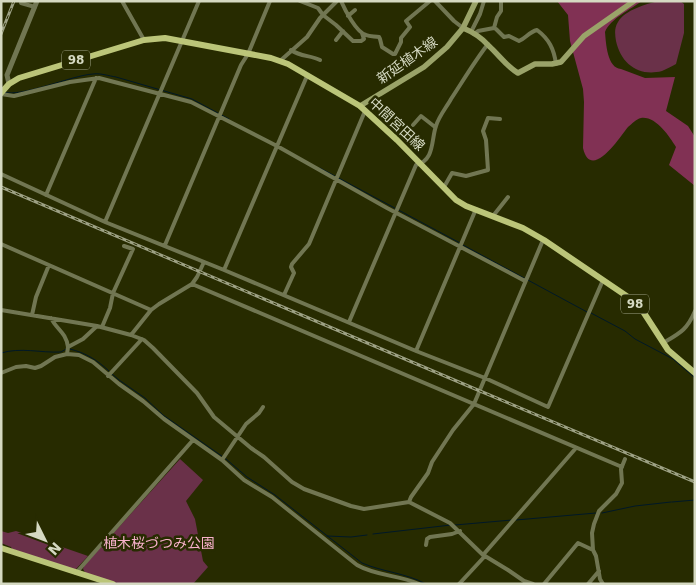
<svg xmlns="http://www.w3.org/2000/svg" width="696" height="585" viewBox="0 0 696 585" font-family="'DejaVu Sans','Noto Sans JP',sans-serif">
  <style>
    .green { fill: #6a3149 }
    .forest { fill: #813154 }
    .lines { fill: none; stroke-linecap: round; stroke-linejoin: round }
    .stream { stroke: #001827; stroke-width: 1 }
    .minor { stroke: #717652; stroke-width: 4 }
    .tertiary { stroke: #717652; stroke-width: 5 }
    .secondary { stroke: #9aa369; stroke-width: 5.5 }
    .primary { stroke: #bbc579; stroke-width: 6 }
    .rail-casing { stroke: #9da184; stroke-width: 3 }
    .rail { stroke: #272b00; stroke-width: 1; stroke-dasharray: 4; stroke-linecap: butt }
    .labels { text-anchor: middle; stroke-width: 5; stroke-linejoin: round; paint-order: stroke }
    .shield { fill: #272b00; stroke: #a1a588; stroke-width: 1 }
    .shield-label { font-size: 12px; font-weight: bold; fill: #d5d9c2 }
    .street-label { font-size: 14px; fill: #d5d9c2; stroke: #272b00 }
    .park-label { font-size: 14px; fill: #f8b1cb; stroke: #272b00 }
  </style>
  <rect width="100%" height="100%" fill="#272b00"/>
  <path class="green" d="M659,1H680L684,4V33L676,64C672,66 667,69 662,71C639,77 621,64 616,41C615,35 614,28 618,22C625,10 646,4 659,1Z
    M180,459L203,480L186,501L195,519L203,561L208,567L193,584H121L86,574L83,569L84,566Z
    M1,531L8,533L16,531L88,556L76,569H71L12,549L11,547L1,543Z"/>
  <path class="forest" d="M557,1H642C631,9 610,19 605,32C606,43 607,68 621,69L645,78L675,77L666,111L688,126L695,137V186L669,165L676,147C669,136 656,116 641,118C636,119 632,124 628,127C620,137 591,182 583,148L584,102L583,89L570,41L568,15Z"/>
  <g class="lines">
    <path class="stream" d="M4,92C20,98 73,75 93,74C101,73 109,76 116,77L192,99L229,119
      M320,168L460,243
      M463,245L587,312
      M591,313L625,331L635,339L673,359L695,378
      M70,349C86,353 97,360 109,371
      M1,353C21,347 40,353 61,352L66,349
      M112,374L119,380L145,398L163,415L226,459L247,477L275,495L362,563C383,572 406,573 426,584
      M672,502L695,500
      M602,513L635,506L671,502
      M516,520L596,513
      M455,525L512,520
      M373,534L451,525
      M327,536L351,537L367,535"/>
    <path class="minor" d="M122,1L144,40
      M300,1L318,8L323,15L336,25L353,41H361L364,39L362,33
      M341,1C345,10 356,32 366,35C370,37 375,36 379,37L380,39L382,47L393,54H395L401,42V38L410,27L406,21L430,1
      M435,1L454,21L463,28
      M21,3L35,7
      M348,16L355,10
      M494,28L497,17L501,11V1
      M471,32L480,14L484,1
      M474,34L478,31L494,28L496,29L504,37L509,36L519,41C526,38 529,32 537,30C549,39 554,49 556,64
      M336,40L343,31
      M291,50C301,57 310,55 320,60
      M280,61L307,37L320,18L337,1
      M1,94L14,96L70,82L99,78L191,102L277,146L387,208L525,281
      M413,125L421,116L435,127
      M1,174L105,222L224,270L416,351L485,378L548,407L603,280
      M444,187L452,173L466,176L488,170L486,140L483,131L488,118L500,119
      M46,195L96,78
      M493,216L508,197
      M105,222L199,1
      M1,244L151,310
      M165,245L241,65L248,54L270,1
      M224,270L307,76
      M192,284L622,467
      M284,295L294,273L291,267L292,264L309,244L365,111
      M1,310L97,326L131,335L144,340L153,348L197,393L214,417L251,448L264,457L292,482L304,489L351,506L364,509L409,502L450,523L483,555
      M32,315L36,297L49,265
      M51,318C56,329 66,332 68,347
      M349,322L416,165C435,160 431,140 436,126C439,116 446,108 451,99C463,81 474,62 488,44
      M102,327L110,308L113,293L133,249L124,246
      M131,335L151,310L159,304L192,284L197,277L204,262
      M663,343C680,333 687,330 695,311
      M416,351L476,209
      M67,354L79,355L93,362L119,384L143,401L164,419L222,460L244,480L272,497L357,565C376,576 399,575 419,584
      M1,373L16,367L26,366L35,368L41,366L55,357L67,354L68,347L83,339L97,326
      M108,376L142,339
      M222,460L246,424L259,413L263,407
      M409,502L411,497L428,473L432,462L453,430L474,404L543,240
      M426,545L427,539L430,537L452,534L460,531
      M485,556L508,570L524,581L533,584
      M76,573L193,440
      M459,584L485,556L483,555L576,448
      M544,584L578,543L593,550
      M588,584L599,571
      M603,584L600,579L596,556L593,550L592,533L594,524L599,511L616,494L622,483L621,469L625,459"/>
    <path class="tertiary" d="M9,84L7,75L37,1"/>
    <path class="secondary" d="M463,28C473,32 482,38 489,46C499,55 506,66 518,73L535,64H552L561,62L584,36L634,1
      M360,106L424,67L447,47L463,28L476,1"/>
    <path class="primary" d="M1,93L9,84L19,78L144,40L165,38L271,58L288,64L360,106L397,140L456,200L466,206L523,228L544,240L628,297L644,313L668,350L695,373
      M1,548L113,584"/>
    <g class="rail-casing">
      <path id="rail" d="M1,34L14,1
        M1,187L480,391L695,482"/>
    </g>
    <use href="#rail" class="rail"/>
  </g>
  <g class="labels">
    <g class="shield">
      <rect x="62" y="50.5" width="28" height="19" rx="4"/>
      <rect x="621" y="294.5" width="28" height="19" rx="4"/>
    </g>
    <g class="shield-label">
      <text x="76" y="64">98</text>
      <text x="635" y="308">98</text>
    </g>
    <g class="street-label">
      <text transform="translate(407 60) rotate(-35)" y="5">新延植木線</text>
      <text transform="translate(397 124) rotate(43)" y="5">中間宮田線</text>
    </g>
    <g class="park-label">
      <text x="159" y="548">植木桜づつみ公園</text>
    </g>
  </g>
  <rect width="696" height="585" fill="none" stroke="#d5d9c2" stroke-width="5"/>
  <g transform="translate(45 540) rotate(132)" stroke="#272b00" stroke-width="4" paint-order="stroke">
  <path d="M0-4L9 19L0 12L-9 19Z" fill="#d5d9c2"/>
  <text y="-8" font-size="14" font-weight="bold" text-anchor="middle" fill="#d5d9c2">N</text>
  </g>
</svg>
